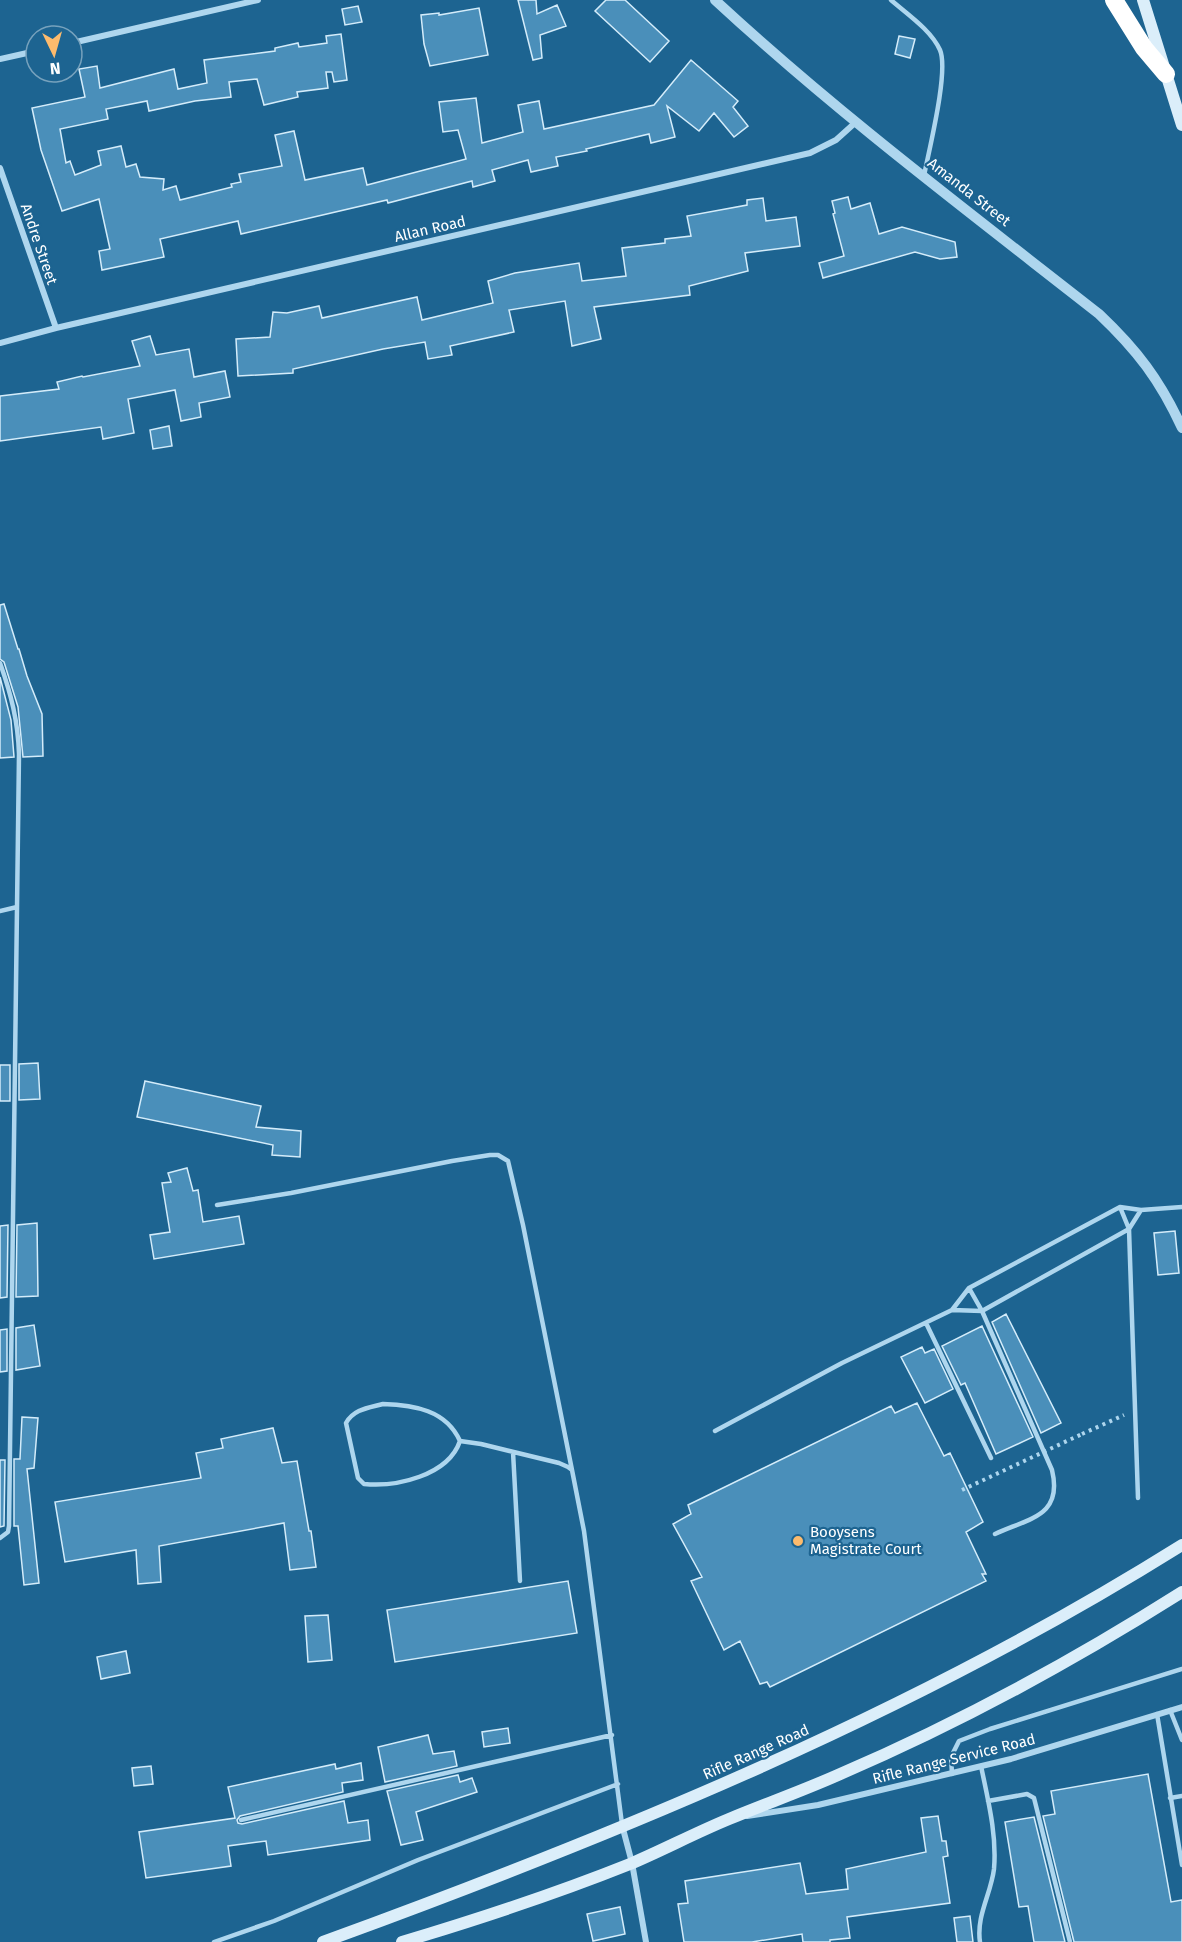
<svg xmlns="http://www.w3.org/2000/svg" width="1182" height="1942" viewBox="0 0 1182 1942" font-family="'Fira Sans',sans-serif">
  <style>
    .building { fill: #4a8fba; stroke: #d4ecfa; stroke-width: 1.5 }
    .lines { fill: none; stroke-linecap: round; stroke-linejoin: round }
    .path { stroke: #aed6ee; stroke-width: 4; stroke-dasharray: 3 4.5; stroke-linecap: butt }
    .service { stroke: #aed6ee; stroke-width: 4.5 }
    .minor { stroke: #aed6ee; stroke-width: 6 }
    .tertiary { stroke: #aed6ee; stroke-width: 10 }
    .secondary { stroke: #dbeefa; stroke-width: 12 }
    .motorway { stroke: #fff; stroke-width: 18 }
    .path-bridge { stroke: #aed6ee; stroke-width: 4; stroke-dasharray: 3 4.5; stroke-linecap: butt }
    .poi-dot { fill: #fdbb6d; stroke: #1d6491; stroke-width: 2 }
    .labels { text-anchor: middle; stroke-width: 4.5; stroke-linejoin: round; paint-order: stroke }
    .street-label { font-size: 15px; fill: #fff; stroke: #1d6491 }
    .poi-label { font-size: 15px; fill: #fff; stroke: #1d6491; text-anchor: start }
  </style>
  <rect width="100%" height="100%" fill="#1d6491"/>
  <path class="building" d="M518,0H536L537,14L557,5L566,26L540,35L542,58L533,60Z
    M606,0H625L669,41L650,62L595,11Z
    M358,6L362,22L345,25L342,9Z
    M479,8L488,55L430,66L424,44L421,15L439,13V15Z
    M341,34L347,80L334,82L332,72H326L328,88L297,92L298,97L264,105L257,79L229,82L231,97L195,101L149,111L147,101L106,109L108,119L60,129L66,163L70,161L75,175L101,165L98,151L121,146L126,167L136,164L140,177L164,179L163,190L176,186L180,200L232,187L231,184L241,182L239,174L282,166L275,135L294,131L305,180L363,168L367,185L466,159L458,130L443,132L439,102L476,98L482,143L523,132L518,105L539,101L544,129L654,105L691,60L738,101L733,107L748,126L734,137L714,113L699,131L667,106L675,137L651,143L649,134L586,149L587,151L556,157L558,166L531,172L528,160L492,170L495,181L473,187L472,181L388,203L387,200L241,234L238,221L160,239L164,257L102,270L99,251L110,249L99,199L62,211L41,150L32,108L85,97L79,69L97,66L100,88L174,69L178,89L207,83L204,60L275,51V48L298,43L299,47L327,43L326,36Z
    M899,36L915,39L910,58L895,54Z
    M848,197L851,209L870,203L879,234L902,227L955,242L957,257L940,259L915,252L823,278L819,263L844,256L833,214L835,213L832,201Z
    M763,198L766,221L796,217L800,246L745,253L748,271L689,286L690,295L594,307L601,339L572,346L565,301L509,310L514,332L450,346L452,355L428,359L425,342L383,349L293,369V373L238,376L236,339L270,337L273,312L287,313L319,306L322,318L417,297L422,320L493,303L488,281L515,273L579,263L582,281L626,276L622,248L665,243V239L691,236L687,216L747,205V200Z
    M150,336L156,355L189,349L194,377L225,371L230,397L199,403L201,417L181,421L175,390L128,399L134,433L103,439L101,427L0,441V396L59,389L57,382L82,376L83,377L140,366L132,341Z
    M169,426L172,446L153,449L150,430Z
    M4,604L18,649H19L27,676L42,714L43,756L23,757L18,707L4,662L0,659V605Z
    M0,677L11,720L14,757L0,758Z
    M38,1063L40,1099L19,1100V1064Z
    M0,1065H10V1101H0Z
    M145,1081L261,1106L256,1127L301,1131L300,1157L272,1155L273,1145L137,1117Z
    M187,1168L193,1191L198,1190L203,1222L239,1216L244,1244L154,1259L150,1235L170,1232L162,1183L171,1182L168,1173Z
    M37,1223L38,1296L16,1297L17,1225Z
    M8,1225L7,1297L0,1298V1226Z
    M1175,1231L1179,1273L1158,1275L1154,1233Z
    M1006,1314L1061,1423L1041,1433L992,1322Z
    M34,1325L40,1366L16,1370V1328Z
    M982,1326L1033,1437L996,1454L965,1383L961,1385L942,1346Z
    M7,1329V1371L0,1372V1330Z
    M922,1347L925,1353L934,1349L953,1389L925,1403L901,1357Z
    M917,1403L944,1456L950,1453L983,1522L966,1532L986,1574H982L986,1581L770,1687L767,1682L760,1684L740,1641L724,1650L691,1581L702,1577L673,1524L691,1514L688,1505L891,1406L895,1413Z
    M22,1417L38,1418L34,1468L27,1469L39,1583L24,1585L18,1526H14V1459H20Z
    M273,1428L282,1463L297,1461L309,1531H311L316,1567L290,1570L284,1523L159,1546L161,1582L138,1584L136,1550L65,1562L55,1502L201,1478L196,1453L223,1448L221,1439Z
    M0,1460H5L4,1526L0,1527Z
    M568,1581L577,1633L395,1662L387,1610Z
    M328,1615L332,1660L308,1662L305,1616Z
    M126,1651L130,1673L101,1679L97,1657Z
    M508,1728L510,1743L484,1747L482,1732Z
    M428,1735L433,1754L454,1751L457,1766L385,1782L378,1747Z
    M361,1763L363,1780L342,1783L343,1792L240,1816L237,1820L238,1823L242,1824L344,1801L348,1823L368,1820L370,1840L268,1855L266,1841L228,1846L231,1866L146,1878L139,1832L235,1818L228,1787L335,1764L336,1769Z
    M151,1766L153,1784L134,1786L132,1768Z
    M1148,1774L1171,1902L1182,1900V1942H1074L1043,1816L1055,1814L1051,1791Z
    M458,1775L460,1782L472,1778L477,1792L416,1812L423,1840L401,1845L387,1791Z
    M938,1816L942,1841H946L948,1856L943,1857L950,1903L847,1917L850,1938L830,1940V1942H803L802,1934L752,1942H684L678,1904L688,1903L685,1881L800,1863L806,1894L848,1889L846,1869L926,1852L921,1818Z
    M1034,1817L1065,1942H1034L1028,1906L1019,1907L1005,1822Z
    M620,1907L625,1934L593,1941L587,1914Z
    M970,1916L973,1942H957L954,1918Z"/>
  <g class="lines">
    <path class="path" d="M1082,1434L1124,1415"/>
    <path class="service" d="M891,0C907,14 931,30 940,50C949,71 929,150 924,176
      M0,663C11,694 18,721 19,754L9,1526L8,1532L0,1538
      M0,911L17,907
      M217,1205L291,1193L452,1161L490,1155H498L508,1161L523,1225L572,1470
      M1120,1207L1129,1229L1138,1498
      M969,1288L982,1311L1052,1470C1063,1516 1030,1518 995,1534
      M952,1310L982,1311L1129,1229L1141,1210
      M926,1323L991,1458
      M383,1404C414,1405 446,1410 460,1441C448,1476 396,1487 364,1484L358,1478L346,1423C354,1409 368,1408 383,1404Z
      M715,1431L842,1363L952,1310L969,1288L1120,1207L1141,1210L1182,1207
      M460,1441L481,1444L559,1463L568,1467L572,1470L584,1531L622,1824
      M513,1452L520,1581
      M1170,1710L1182,1740
      M1157,1714L1182,1865
      M952,1774L951,1757L959,1741L990,1729L1182,1669
      M1170,1798L1182,1796
      M988,1801L1027,1794L1034,1798L1070,1942
      M241,1820L612,1735
      M214,1942L274,1921L418,1860L618,1784
      M980,1942C976,1916 991,1894 994,1869C997,1835 988,1800 981,1766"/>
    <path class="minor" d="M72,43L258,0
      M0,59L36,51
      M0,168L56,328
      M0,343L56,328L810,153L836,140L856,122
      M747,1816L818,1805L1011,1759L1182,1707
      M622,1825L632,1863L646,1942"/>
    <path class="tertiary" d="M715,0C836,112 969,212 1099,314C1137,350 1160,380 1182,428"/>
    <path class="secondary" d="M1143,0L1182,125
      M323,1942C619,1834 914,1713 1182,1545
      M402,1942C479,1919 555,1894 630,1864C663,1850 695,1833 729,1819C765,1804 802,1791 838,1775C957,1724 1073,1661 1182,1592"/>
    <path class="motorway" d="M1114,0L1144,48L1166,74"/>
    <path class="path-bridge" d="M962,1490L1082,1434"/>
  </g>
  <circle class="poi-dot" cx="798" cy="1541" r="6"/>
  <g class="labels">
    <g class="street-label">
      <text transform="translate(969 192) rotate(38)" y="5">Amanda Street</text>
      <text transform="translate(430 229) rotate(-13)" y="5">Allan Road</text>
      <text transform="translate(39 244) rotate(71)" y="5">Andre Street</text>
      <text transform="translate(756 1752) rotate(-24)" y="5">Rifle Range Road</text>
      <text transform="translate(954 1759) rotate(-14)" y="5">Rifle Range Service Road</text>
    </g>
    <g class="poi-label">
      <text x="810" y="1537">Booysens<tspan x="810" dy="17">Magistrate Court</tspan></text>
    </g>
  </g>
  <g transform="translate(54 54) rotate(175)"><circle r="28" fill="#1d6491" stroke="#77a2bd" stroke-width="1.5"/>
  <path d="M0-4.5L10 22L0 15L-10 22Z" fill="#fdbb6d"/>
  <text y="-9" font-size="16" font-weight="bold" text-anchor="middle" fill="#ffffff">N</text>
  </g>
</svg>
